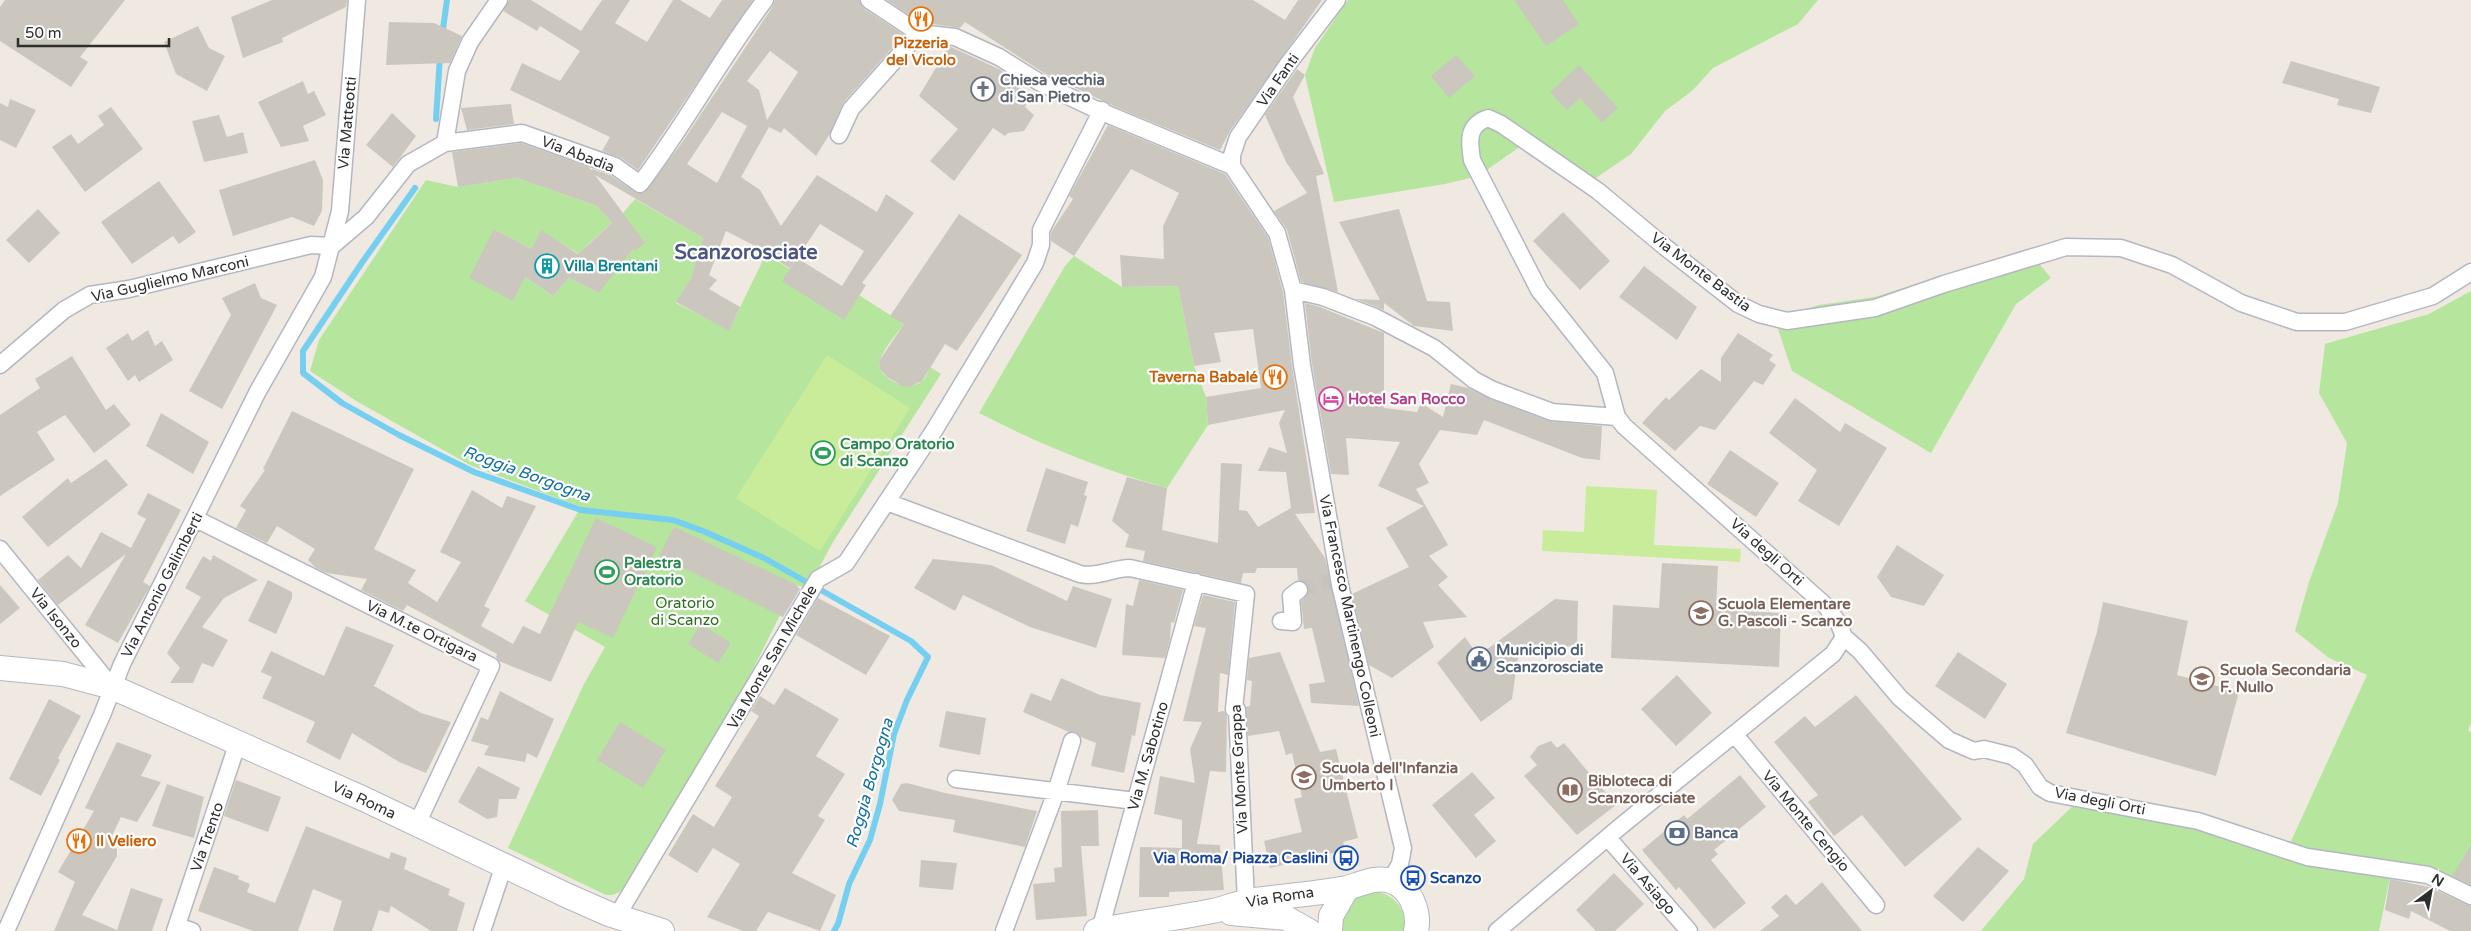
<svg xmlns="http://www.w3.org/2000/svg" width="2471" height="931" viewBox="0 0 2471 931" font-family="'Varela Round',sans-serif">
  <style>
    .green { fill: #b6e59e }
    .pitch { fill: #c9ec9a }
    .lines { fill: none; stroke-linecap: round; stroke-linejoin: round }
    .stream { stroke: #75cff0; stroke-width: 6 }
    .building { fill: #cbc7bf; fill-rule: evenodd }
    .street-tunnel { stroke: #c8c4bd; stroke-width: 16; stroke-dasharray: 16 8; stroke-linecap: butt }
    .street-casing { stroke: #b4b7c1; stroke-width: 19 }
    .secondary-casing { stroke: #b4b7c1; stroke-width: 26 }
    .street { stroke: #fff; stroke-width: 16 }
    .secondary { stroke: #fff; stroke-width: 24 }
    .labels { text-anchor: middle; stroke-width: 4.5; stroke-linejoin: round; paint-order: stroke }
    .food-label { font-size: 15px; font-weight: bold; fill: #c56008; stroke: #fff }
    .worship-label { font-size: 15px; font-weight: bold; fill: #5b616d; stroke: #fff; text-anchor: start }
    .street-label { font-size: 15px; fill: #2e2e2e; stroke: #fff }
    .culture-label { font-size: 15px; font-weight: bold; fill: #0d838f; stroke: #fff; text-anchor: start }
    .hotel-label { font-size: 15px; font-weight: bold; fill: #b23c85; stroke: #fff; text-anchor: start }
    .leisure-label { font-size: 15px; font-weight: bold; fill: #27864d; stroke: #fff; text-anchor: start }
    .park-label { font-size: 15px; fill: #2c6e1b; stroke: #fff }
    .education-label { font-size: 15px; font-weight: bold; fill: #785e54; stroke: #fff; text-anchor: start }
    .service-label { font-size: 15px; font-weight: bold; fill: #4e5e75; stroke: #fff; text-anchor: start }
    .transit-label { font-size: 15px; font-weight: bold; fill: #164399; stroke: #fff; text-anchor: end }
    .water-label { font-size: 16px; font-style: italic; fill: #0d6fa3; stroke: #fff }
    .district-label { font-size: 20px; font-weight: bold; fill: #4d5680; stroke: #fff }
  </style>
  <rect width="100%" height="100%" fill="#efe9e1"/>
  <path class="green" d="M1348,0H1818L1798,24L1713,68L1692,91L1665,111L1631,154L1590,182L1531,139L1478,176L1445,184L1334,202L1305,75L1315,48Z
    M517,178L597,206L612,223L585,247L581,255L541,231L531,249L494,229L525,277L553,296L569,278L599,293L623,213L635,199L703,238L691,278L676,303L729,330L766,254L790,269L859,295L904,324C896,335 884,348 880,360C875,377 907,394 922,381C926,378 928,371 930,367L941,374L833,542L820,566L818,579L813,590L795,585L710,755L632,886L613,895H606L508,848L584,684L605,647L525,601L581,507L470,465L358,402L310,371L319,340L426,180L458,187Z
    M2027,249L2051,278L2016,304L1931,453L1792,371L1775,320L1819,305L1875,297Z
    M1074,256L1122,287L1178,286L1194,366L1206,397L1208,425L1167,488C1102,470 1039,444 979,413L1065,266Z
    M2471,291V722L2468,731L2471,732V896L2428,875L2287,850L2367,675L2329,658L2295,631L2309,582L2338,503L2347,443L2319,393L2325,344L2429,314Z
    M2074,805L2185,823L2302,861L2390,878L2379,931H1981L2024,879L2033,844Z
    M1374,891C1396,895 1406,909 1405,931H1339V924L1352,898Z"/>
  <path class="pitch" d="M827,355L910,408L820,551L736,498Z
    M1586,486L1657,490L1654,545L1741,549L1740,562L1542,551L1543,530L1584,532Z"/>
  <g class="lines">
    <path class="stream" d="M442,36L447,0
      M436,119L440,56
      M415,188L361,264L303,351V373L342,403L399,435L474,472L581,510L673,520L703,531L764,558L911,641L928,657L907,700L894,734L880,804L870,840L849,884L838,924L834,931"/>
  </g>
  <path class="building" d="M5,0H125L80,57L88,62L71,87L0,41V7Z
    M272,0H347L346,7L282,38L283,42L243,58L231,17Z
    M509,0H531L581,31L602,0H630L615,23L647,42L673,0H680L710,18L722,0H753L638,170L621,158L602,151L610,137L510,90L522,63L560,81L580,51L540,26L537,31L503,11Z
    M775,0H859L863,8L904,35L843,103L829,135L816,156L784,128L781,133L769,127L741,177L760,190L781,226L817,175L877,212L886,194L914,213L862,283L866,285L844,320L782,281L797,258L790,268L766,254L767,252L726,231L709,275L717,280L709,289L740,307L729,331L676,302L691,278L703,238L595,175L645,243L635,251L633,249L599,293L569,278L553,296L525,277L513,301L469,278L494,229L531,249L541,230L578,254L612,223L597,206L517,178L458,187L452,152L521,143L589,167L591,170L592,169L610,175L635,192L644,193L681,144L773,6ZM770,51L798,72L767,120L759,90L747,81ZM722,112L747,126L717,183L687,164ZM820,224L864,251L842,286L797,258Z
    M887,0H1253L1285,20L1298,0H1322L1230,131L1220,150L1118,108L1044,73L965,22L960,28L932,24L917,20Z
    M1514,0H1563L1579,24L1546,46Z
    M389,22L434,23L462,36L450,63L386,65Z
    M198,26L209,48L225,56L207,91L176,74L164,42Z
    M949,46L1001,70L1029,98L1025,107L1034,115L1024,131L1008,133L1005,136L993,128L954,181L930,161L958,129L919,96Z
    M1456,55L1475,76L1449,98L1431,76Z
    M2291,61L2380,87L2371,113L2337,105L2339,99L2282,83Z
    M1579,65L1618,108L1602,123L1580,98L1567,110L1550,92Z
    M1297,69L1305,75L1293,97L1324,174L1316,176L1338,292L1301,282L1287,230L1274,211L1307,193L1286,162L1265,115Z
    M303,81L308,94L314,91L326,115L303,126L309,141L281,147L258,102Z
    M10,99L36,110L16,148L0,140V103L8,107Z
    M511,104L514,124L467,130L461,108Z
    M111,107L143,149L85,192L52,147L71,134L78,144L104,125L98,116Z
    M392,113L416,136L393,167L366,145Z
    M219,115L227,137L243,132L248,153L204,162L192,121Z
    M1108,125L1225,174L1268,237L1283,292L1292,366L1315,513L1295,514L1325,558L1359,706L1311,703L1309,684L1325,682L1312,628L1304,629L1301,601L1308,594L1309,589L1307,584L1298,580L1297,568H1257L1255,573H1243L1241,583L1143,561L1145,551L1125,547L1129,535L1112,521L1127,477L1167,488L1162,530L1218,543L1221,463L1242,464L1239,510L1247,511L1258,527L1291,508L1286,472L1258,471L1269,447L1287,453L1279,423L1285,410L1208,425L1206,397L1261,388L1253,329L1214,333L1221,362L1194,366L1178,286L1122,287L1120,255L1164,259L1163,226L1179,193L1131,169L1074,256L1051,241V232L1073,199L1069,196Z
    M315,160L323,180L322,211L314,226L292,217L233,236L219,190Z
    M159,181L196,232L179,244L173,236L132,264L101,222Z
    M38,209L60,233L29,263L6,240Z
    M1399,209L1427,301L1450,302L1453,331L1414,326L1384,303V310L1356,299L1380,300L1339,222Z
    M1563,212L1610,261L1580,290L1533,241Z
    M959,214L1022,255L957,351L945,344L922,381L909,387L902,386L887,377L880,369L879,361L904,324L890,316Z
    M1644,266L1697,307L1677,340L1619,297Z
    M255,283L261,298L277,305L222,409L189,391L231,315L222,298Z
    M1305,303L1320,307L1384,333V408L1417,412L1421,403L1443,417L1451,384L1468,388L1490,399L1549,421L1602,426L1600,460L1582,458L1484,420L1477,435L1440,430L1419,464L1429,483L1416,489L1448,545L1429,556L1448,577L1438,585L1467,617L1423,622L1434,647L1392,678L1369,665L1352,594L1409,567L1386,528L1424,506L1378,486L1400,442L1346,438L1349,475L1331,474L1312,364Z
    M148,330L155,346L162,341L173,360L139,382L135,375L128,381L106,348L128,333L132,341Z
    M1738,333L1773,355L1769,360L1776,365L1763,385L1754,381L1715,430L1700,426L1675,451L1642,423L1666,397L1669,400L1701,369L1721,382V358Z
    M72,356L106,410L114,404L131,425L94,453L65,415L37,432L55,460L0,496V415L40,388L35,379Z
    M1795,398L1840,432L1845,423L1887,448L1839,526L1798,501L1817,470L1769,433Z
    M292,411L414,469L374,549L416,570L408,583L437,602L461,562L440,552L472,490L502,508L507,496L536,506L484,606L490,609L481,626L513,644L523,626L540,634L596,518L657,547L613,638L578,622L551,682L499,661L496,657L497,654L407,605L403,611L361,590L367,579L327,573L316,568L308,560L315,549L277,526L267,543L236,528L246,510L240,506L265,470L263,469Z
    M161,413L209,442L193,474L146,446Z
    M1730,450L1779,483L1756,517L1707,484Z
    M106,459L128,485L48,547L22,517L68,478L71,483Z
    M1046,468L1088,482L1084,495L1087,496L1078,527L1071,524L1065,544L1026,531Z
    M148,493L181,510L143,582L150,586L118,643L85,625L126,554L58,605L38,580L68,555L81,568L101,532L131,548L146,519L137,514Z
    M674,527L795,584L800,589L783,617L659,556Z
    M1897,545L1944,575L1924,606L1891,597L1877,577Z
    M213,555L258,580L224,598L202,627L228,640L213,667L202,663L193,683H170L180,668L167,653L201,597L185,588L203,556L211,561Z
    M933,559L991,565L1067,601L1073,586L1112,599L1096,648L1030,627L963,595L955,611L914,588Z
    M1662,563L1718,566L1716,609L1781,613L1779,667L1611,658L1613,605L1659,608Z
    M268,580L292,592V598L276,634L248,621Z
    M1139,580L1183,590L1174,623L1171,622L1170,639L1165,658L1122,655L1126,604L1133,606Z
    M0,585L20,608L0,624Z
    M1203,595L1235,602L1228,675L1220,673L1218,712L1224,711L1227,716L1226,772L1210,771L1197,844L1220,845L1224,890L1169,892V897H1139L1140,847L1182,848V820L1154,814L1160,776L1195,783L1190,749L1202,722L1183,721L1206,628L1194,626Z
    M818,598L890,636L866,675L796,635Z
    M1555,599L1578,601L1577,647L1520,644L1512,699L1481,722L1437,663L1465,637L1478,656Z
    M2103,602L2188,621L2177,675L2239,692L2216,776L2066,733L2097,632Z
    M701,624L731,643L718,663L688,644Z
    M346,626L394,645L374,686L421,713L451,722L426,773L399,762L352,733L340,760L306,742L315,722L262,698L272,677L261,672L271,651L324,676Z
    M1280,652L1320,752L1336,749L1358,838L1343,842L1345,850L1270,868L1264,841L1302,832L1294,799L1302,797L1292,753L1286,755L1279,731L1248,736L1246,707L1250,706L1252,681L1247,680L1249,658Z
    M1958,652L2007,684L1985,719L1935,686Z
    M1677,675L1712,713L1676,746L1641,709Z
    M1061,678L1100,695L1141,703L1135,736L1132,735L1124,773L1091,766L1096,743L1081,737L1075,732H1069L1023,712L1031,693L1051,701Z
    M785,688L839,719L816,756L845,774L818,816L825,820L792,873L836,895L820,931L768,912L756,931H743L707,917L740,864L713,848L697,873L668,855L693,814L714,827L732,797L715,786L759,716L751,711L760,696L774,705Z
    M500,691L554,719L537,758L527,753L525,762L484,755L489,746L471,741L481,717L488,720Z
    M1856,695L1962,819L1905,867L1862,815L1834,836L1808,802L1818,795L1774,742L1805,716L1815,727Z
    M49,699L81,716L58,758L60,760L41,796L9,779Z
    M946,711L986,718L980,755L939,747Z
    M620,722L666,750L643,788L597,760Z
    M1551,741L1557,748L1564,743L1616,805L1577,835L1524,776L1537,765L1530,757L1538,746Z
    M117,742L152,755L141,776L161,782L137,822L121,817L108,844L117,849V856L82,915L117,930L131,888L163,899L152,931H54L75,882L58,872L94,811L85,808Z
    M478,766L520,788L516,799H499L497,817L487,819L458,802Z
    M1472,772L1495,798L1474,815L1496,841L1476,858L1432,805Z
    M1740,775L1766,807L1714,850L1718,854L1711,860L1746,903L1714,929L1679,887L1676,890L1642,850L1684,815L1687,819Z
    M236,780L281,797L268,832L224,816Z
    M907,783L945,793L1037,811L1025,847L953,832L955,820L899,811L892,800L901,784Z
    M167,784L204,797L194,838L152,826Z
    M1098,810L1099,846H1081L1087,916L1036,920L1033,884L1055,882L1054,868L1062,867L1061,811Z
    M306,826L389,859L391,852L407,858L404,869L450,889L448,895L465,903L457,931H431L391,906L389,913L379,910L372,931H333L342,901L313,889L298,931H253L198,911L214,867L239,876L238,879L250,884L247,892L275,903Z
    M2471,845V885L2452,876Z
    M1978,847L2009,871L1963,922L1933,896Z
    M921,860L957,863L953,890L919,887Z
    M1614,873L1644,904L1615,931H1596L1576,910Z
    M2390,879L2429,887L2471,906V931H2450L2411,911L2409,919L2385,910Z
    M1822,882L1862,931H1760L1779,916L1771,907L1786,894L1796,905Z"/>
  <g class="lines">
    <path class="street-tunnel" d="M1299,590L1329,581"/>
    <g class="street-casing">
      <path id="street" d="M869,0L919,33L955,37L999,57L1039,82L1095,109L1232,166L1277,233L1293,290L1302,365L1340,585L1403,848L1400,864L1390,881
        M839,135L851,109L919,33
        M445,143L457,71L470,42L499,0
        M1232,166V155L1238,137L1288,64L1337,0
        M332,246L366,217L408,164L445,143L522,133L615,166L640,184C685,125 720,59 765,0
        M2471,272L2433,296L2345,322H2297L2241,303L2172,265L2121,248L2066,247L1944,284L1875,308L1787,321L1759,314L1738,304L1665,247L1598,191L1501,124L1488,118C1467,125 1469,141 1472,160L1539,290L1605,373L1617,417L1624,426L1826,606L1839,624L1844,637L1860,651L1900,698L1949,740L1974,751L1984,749L2012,756L2025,765L2040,787L2050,793L2198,821L2307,857L2428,875L2471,896
        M1293,290L1323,297L1375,317L1434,348L1474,380L1493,390L1552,412L1617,417
        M0,365L64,310L90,295L129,289L311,245L332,246
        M887,502L1080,574C1097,578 1113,568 1130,568L1246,594L1234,709L1237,710L1246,901
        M196,519L491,666L417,824
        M0,549L112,687
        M1281,621L1293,622L1291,596L1299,590
        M1736,736L1876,905
        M956,779L1135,801
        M1608,838L1689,931
        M617,916L818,579L846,563L935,429L1035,263L1041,245V230L1102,110
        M177,926L192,931
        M1100,930L1196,582
        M6,931L102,715L122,664L258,391L323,277L340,211L357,0
        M175,931L238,742
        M482,931L504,865
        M1004,931L1056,792L1072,741
        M1497,931L1621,826L1833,654L1844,637"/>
    </g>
    <g class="secondary-casing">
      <path id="secondary" d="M0,668L63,674L112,687L364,799L568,896L609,914L662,931
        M1231,913L1286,918L1309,931
        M1096,931C1135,923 1174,919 1212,911C1225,909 1236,903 1249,901C1281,896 1316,894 1347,888C1361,884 1376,876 1391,881C1411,888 1420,912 1416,931
        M1330,931L1331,916L1347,888"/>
    </g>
    <use href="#street" class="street"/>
    <use href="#secondary" class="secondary"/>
  </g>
  <defs>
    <g id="restaurant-ring" transform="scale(1.25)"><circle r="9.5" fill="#fff" stroke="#e8710a" stroke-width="1.5"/><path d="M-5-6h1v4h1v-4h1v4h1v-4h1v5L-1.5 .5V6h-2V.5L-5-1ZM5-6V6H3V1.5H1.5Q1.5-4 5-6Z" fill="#e8710a"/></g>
    <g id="church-ring" transform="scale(1.25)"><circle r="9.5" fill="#fff" stroke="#6b7280" stroke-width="1.5"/><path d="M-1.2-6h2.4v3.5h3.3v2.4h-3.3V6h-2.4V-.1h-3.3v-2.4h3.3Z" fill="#6b7280"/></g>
    <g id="building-ring" transform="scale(1.25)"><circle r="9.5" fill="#fff" stroke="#0f9aa8" stroke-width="1.5"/><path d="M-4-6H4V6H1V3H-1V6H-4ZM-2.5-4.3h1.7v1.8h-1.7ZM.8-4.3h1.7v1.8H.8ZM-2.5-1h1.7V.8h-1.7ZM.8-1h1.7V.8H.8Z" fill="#0f9aa8"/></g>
    <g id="hotel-ring" transform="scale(1.25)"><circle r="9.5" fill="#fff" stroke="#d1479c" stroke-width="1.5"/><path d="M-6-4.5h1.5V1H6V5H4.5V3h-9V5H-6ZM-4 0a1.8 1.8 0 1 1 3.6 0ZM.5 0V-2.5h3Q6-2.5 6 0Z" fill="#d1479c"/></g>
    <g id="stadium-ring" transform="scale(1.25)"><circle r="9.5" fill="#fff" stroke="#2e9e5b" stroke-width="1.5"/><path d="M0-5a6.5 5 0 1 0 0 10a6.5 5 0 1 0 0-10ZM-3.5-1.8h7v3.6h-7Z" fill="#2e9e5b"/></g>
    <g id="school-ring" transform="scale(1.25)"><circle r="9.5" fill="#fff" stroke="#8d6e63" stroke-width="1.5"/><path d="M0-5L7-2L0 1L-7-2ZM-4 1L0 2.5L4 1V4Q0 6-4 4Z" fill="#8d6e63"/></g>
    <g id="civic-ring" transform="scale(1.25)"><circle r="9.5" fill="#fff" stroke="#5c6f8a" stroke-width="1.5"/><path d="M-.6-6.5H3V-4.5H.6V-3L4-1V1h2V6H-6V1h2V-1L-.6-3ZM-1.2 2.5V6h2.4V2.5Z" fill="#5c6f8a"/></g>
    <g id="library-ring" transform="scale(1.25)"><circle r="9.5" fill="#fff" stroke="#8d6e63" stroke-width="1.5"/><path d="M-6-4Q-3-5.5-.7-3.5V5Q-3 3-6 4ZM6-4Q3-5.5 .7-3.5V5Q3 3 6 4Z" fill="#8d6e63"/></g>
    <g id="bank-ring" transform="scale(1.25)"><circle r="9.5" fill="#fff" stroke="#5c6f8a" stroke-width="1.5"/><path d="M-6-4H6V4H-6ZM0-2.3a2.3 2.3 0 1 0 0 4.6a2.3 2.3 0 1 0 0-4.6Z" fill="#5c6f8a"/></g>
    <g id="bus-ring" transform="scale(1.25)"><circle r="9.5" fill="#fff" stroke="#1a4fb4" stroke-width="1.5"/><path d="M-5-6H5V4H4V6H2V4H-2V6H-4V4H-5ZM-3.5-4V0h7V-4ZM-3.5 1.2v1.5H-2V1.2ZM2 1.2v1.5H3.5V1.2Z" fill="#1a4fb4"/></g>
  </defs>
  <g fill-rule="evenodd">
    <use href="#restaurant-ring" x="921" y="19"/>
    <use href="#church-ring" x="983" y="89"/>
    <use href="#building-ring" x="547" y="266"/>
    <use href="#restaurant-ring" x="1275" y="377"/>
    <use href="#hotel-ring" x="1331" y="399"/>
    <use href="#stadium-ring" x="823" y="453"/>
    <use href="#stadium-ring" x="607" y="572"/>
    <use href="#school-ring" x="1701" y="613"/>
    <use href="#civic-ring" x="1479" y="659"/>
    <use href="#school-ring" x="2202" y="679"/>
    <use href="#school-ring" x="1304" y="777"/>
    <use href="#library-ring" x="1570" y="790"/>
    <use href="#bank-ring" x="1677" y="833"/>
    <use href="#restaurant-ring" x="79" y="841"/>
    <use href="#bus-ring" x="1346" y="858"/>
    <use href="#bus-ring" x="1413" y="878"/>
  </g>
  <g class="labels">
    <g class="food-label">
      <text x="921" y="48">Pizzeria<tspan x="921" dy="17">del Vicolo</tspan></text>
      <text x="1258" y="382" text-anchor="end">Taverna Babalé</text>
      <text x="96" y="846" text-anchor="start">Il Veliero</text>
    </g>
    <g class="worship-label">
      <text x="1000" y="85">Chiesa vecchia<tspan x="1000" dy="17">di San Pietro</tspan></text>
    </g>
    <g class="street-label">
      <text transform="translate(1278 80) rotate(-55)" y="5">Via Fanti</text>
      <text transform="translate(347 123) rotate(-85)" y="5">Via Matteotti</text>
      <text transform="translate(578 154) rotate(21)" y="5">Via Abadia</text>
      <text transform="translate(1701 272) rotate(37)" y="5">Via Monte Bastia</text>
      <text transform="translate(170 279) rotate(-13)" y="5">Via Guglielmo Marconi</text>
      <text transform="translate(1767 552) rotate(42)" y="5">Via degli Orti</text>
      <text transform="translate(162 585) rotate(-63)" y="5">Via Antonio Galimberti</text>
      <text transform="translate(1350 616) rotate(78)" y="5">Via Francesco Martinengo Colleoni</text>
      <text transform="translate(56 618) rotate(51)" y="5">Via Isonzo</text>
      <text transform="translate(422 631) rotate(26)" y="5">Via M.te Ortigara</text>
      <text transform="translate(772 657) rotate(-60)" y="5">Via Monte San Michele</text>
      <text transform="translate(1148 756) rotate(-74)" y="5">Via M. Sabotino</text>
      <text transform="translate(1239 769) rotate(-93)" y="5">Via Monte Grappa</text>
      <text transform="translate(364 800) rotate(25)" y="5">Via Roma</text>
      <text transform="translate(2100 801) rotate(11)" y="5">Via degli Orti</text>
      <text transform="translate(1806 821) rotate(50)" y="5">Via Monte Cengio</text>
      <text transform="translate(207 837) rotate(-71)" y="5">Via Trento</text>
      <text transform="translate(1648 884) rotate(49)" y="5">Via Asiago</text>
      <text transform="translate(1280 897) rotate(-9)" y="5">Via Roma</text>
    </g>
    <g class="culture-label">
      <text x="564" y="271">Villa Brentani</text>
    </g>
    <g class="hotel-label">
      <text x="1348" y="404">Hotel San Rocco</text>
    </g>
    <g class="leisure-label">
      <text x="840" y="449">Campo Oratorio<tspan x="840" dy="17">di Scanzo</tspan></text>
      <text x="624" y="568">Palestra<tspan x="624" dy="17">Oratorio</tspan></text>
    </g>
    <g class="park-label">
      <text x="685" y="608">Oratorio<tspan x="685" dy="17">di Scanzo</tspan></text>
    </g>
    <g class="education-label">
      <text x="1718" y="609">Scuola Elementare<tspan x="1718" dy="17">G. Pascoli - Scanzo</tspan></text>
      <text x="2220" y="675">Scuola Secondaria<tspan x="2220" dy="17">F. Nullo</tspan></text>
      <text x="1322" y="773">Scuola dell'Infanzia<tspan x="1322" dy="17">Umberto I</tspan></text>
      <text x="1588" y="786">Bibloteca di<tspan x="1588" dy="17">Scanzorosciate</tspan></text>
    </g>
    <g class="service-label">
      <text x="1496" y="655">Municipio di<tspan x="1496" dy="17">Scanzorosciate</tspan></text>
      <text x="1694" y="838">Banca</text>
    </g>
    <g class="transit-label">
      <text x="1328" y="863">Via Roma/ Piazza Caslini</text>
      <text x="1430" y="883" text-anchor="start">Scanzo</text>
    </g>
    <g class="water-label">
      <text transform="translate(527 473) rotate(20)" y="6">Roggia Borgogna</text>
      <text transform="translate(869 783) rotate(-74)" y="6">Roggia Borgogna</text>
    </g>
    <g class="district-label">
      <text x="746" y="259">Scanzorosciate</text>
    </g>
  </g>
  <g transform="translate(2431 891) rotate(32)" stroke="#ffffff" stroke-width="4" paint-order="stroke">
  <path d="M0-4L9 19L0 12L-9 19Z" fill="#2e2e2e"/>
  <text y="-8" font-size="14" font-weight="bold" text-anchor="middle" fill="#2e2e2e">N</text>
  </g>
  <path d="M18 38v8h151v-8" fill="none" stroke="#2e2e2e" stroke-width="2.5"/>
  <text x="25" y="38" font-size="15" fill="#2e2e2e" stroke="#ffffff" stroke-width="4" paint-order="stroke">50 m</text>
</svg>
